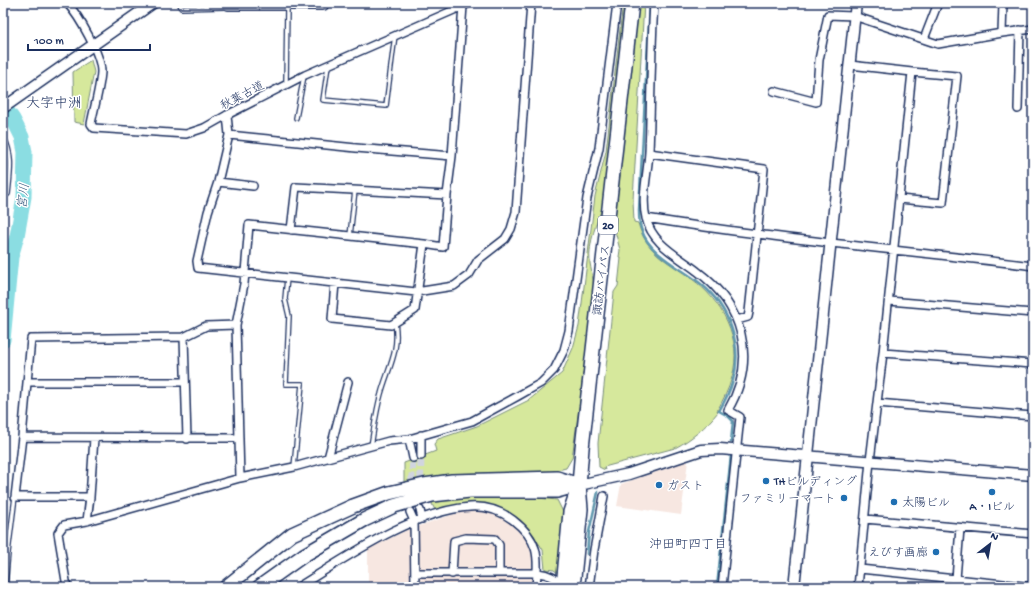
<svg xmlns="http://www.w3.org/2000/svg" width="1036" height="590" viewBox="0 0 1036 590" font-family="'Gochi Hand','Klee One',sans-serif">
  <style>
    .built { fill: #f7e7e1 }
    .green { fill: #d6e89c; stroke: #788c7d }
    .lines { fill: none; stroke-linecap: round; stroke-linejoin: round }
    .stream { stroke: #5e97ad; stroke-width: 2.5 }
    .river { stroke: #8bdde2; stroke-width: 15 }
    .street-tunnel { stroke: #d1d5df; stroke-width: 7; stroke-dasharray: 7 3.5; stroke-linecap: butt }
    .lane-casing { stroke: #1b2f5e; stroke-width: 6 }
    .street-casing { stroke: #1b2f5e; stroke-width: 10 }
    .secondary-casing { stroke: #1b2f5e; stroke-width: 13 }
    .highway-casing { stroke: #1b2f5e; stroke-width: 16 }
    .lane { stroke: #fff; stroke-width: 3.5 }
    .street { stroke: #fff; stroke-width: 7 }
    .secondary { stroke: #fff; stroke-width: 10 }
    .highway { stroke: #fff; stroke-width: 13 }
    .poi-dot { fill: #1f6fb2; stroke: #fff; stroke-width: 1.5 }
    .labels { text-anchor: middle; stroke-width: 3; stroke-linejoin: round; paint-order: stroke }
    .shield { fill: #fff; stroke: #5f6d8e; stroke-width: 1 }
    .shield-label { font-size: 11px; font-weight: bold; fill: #1b2f5e }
    .street-label { font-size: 12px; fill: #1b2f5e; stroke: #fff }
    .poi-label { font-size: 12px; fill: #1b2f5e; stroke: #fff; text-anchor: start }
    .water-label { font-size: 13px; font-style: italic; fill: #375a7f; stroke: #fff }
    .neighbourhood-label { font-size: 13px; fill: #1b2f5e; stroke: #fff }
    .quarter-label { font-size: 14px; fill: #1b2f5e; stroke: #fff }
  </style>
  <rect width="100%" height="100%" fill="#fff"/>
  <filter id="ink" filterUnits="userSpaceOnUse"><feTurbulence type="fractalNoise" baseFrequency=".025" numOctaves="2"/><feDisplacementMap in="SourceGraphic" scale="8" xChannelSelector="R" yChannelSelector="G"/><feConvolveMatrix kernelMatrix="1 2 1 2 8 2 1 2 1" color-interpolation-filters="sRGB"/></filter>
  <g filter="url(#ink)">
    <path class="built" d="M688,461L681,515L617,506L621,484Z
      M469,511H483L495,514L509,522L527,540L532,548V587H368V549L407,530L454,514Z"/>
    <path class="green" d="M623,3H627L604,203C597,222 588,242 590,263C592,275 595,286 594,299L572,458L566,468L550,472L404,487V463L436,451L434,444L438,439L477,426L529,400L562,373L573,348L579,326L582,303L595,196L606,151Z
      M639,3H644L633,200L634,222L638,223C646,253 669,262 692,279C722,301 743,339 732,377C729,389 723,400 717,411L718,412C706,427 692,439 675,448L604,467L605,470L599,467L598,443L614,292L618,286L621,258L619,257L620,250L614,227Z
      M91,60L94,72L84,124L74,122L73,72Z
      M484,496L538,498L557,500L563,512L559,574L554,570L545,569L543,550L540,545L528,530L511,514L494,507L436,512L432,504L433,502L456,497Z"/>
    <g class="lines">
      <path class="stream" d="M650,3L639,210C639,217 639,225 642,231C650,255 683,269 701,284C729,307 743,345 733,380C730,391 725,401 719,411L728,416L733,421L731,442
        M587,554L589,532L598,492
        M717,587L731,455"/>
      <path class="river" d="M3,105L13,119L22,137L25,152L24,197L17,236L11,257L3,340"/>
      <path class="street-tunnel" d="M420,510L421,456
        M410,512L413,458"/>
      <g class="lane-casing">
        <path id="lane" d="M180,3L181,8L225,7L228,6
          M328,66L323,100L386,106L395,35
          M286,84L287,6
          M296,118L304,76
          M3,136C14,155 10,174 8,194L3,197
          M350,236L355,190
          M287,278L285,299L289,316L286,384H302L294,467
          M371,446C374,429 376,411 381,394C388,368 400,351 395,323
          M5,587L8,553L15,497"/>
      </g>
      <g class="street-casing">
        <path id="street" d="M67,3C79,16 101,54 101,72C100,88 94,108 91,124L94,128L186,134L204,128L227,115L305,75L470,3
          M228,3V6H324
          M654,3C651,52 651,102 649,152C648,172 641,198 646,218C652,244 678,256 697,271C743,305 758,359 728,410L740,417L722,587
          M1002,33L1003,3
          M924,39L938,3
          M850,65L912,72L883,353L870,461L858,587
          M774,91L816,102L819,60L828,15L854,16L938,44L1002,33L1033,29
          M1018,109L1020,30
          M227,115L229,135L356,148L452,156
          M229,135L218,182L208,212L197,261L198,268L416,292L454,286L469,275L478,260L505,239L511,229L516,212L531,3
          M649,153L764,169L749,312L748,317L737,320
          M218,182L253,186
          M899,199L943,203L957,76L912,72
          M646,218C774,239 904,250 1033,266
          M291,230L296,187L447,195L452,156L463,6
          M424,244L443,247L447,195
          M889,301L1033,313
          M184,337L187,439
          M883,353L1033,364
          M27,382H185
          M877,403L1033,416
          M421,435V456
          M22,437L239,438
          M409,439L413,458
          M328,458L348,382
          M240,478L236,325L244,284L249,225L424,244L415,310L391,325L332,319L335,283
          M90,497H15L22,437L31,339L184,337L206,326L236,325
          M420,510L422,519
          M410,512L414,521L415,587
          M865,519L1033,534
          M87,521L90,497L94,438
          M860,569L1033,587
          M415,573H538C549,574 555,578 563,585
          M452,574L454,541L466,538L495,539L499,545V573
          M956,579L960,528
          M67,587L58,533L64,525L87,521L240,478L294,467L389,441L409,439L472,421L518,396L541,383L554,370L564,350L569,331L587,198L599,148L617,3
          M298,587C347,557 412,511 470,507C486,506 501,511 513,520C539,540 539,556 536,587
          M589,587L594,550L604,496"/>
      </g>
      <g class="secondary-casing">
        <path id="secondary" d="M3,108L153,3
          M579,485L629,474L701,450L720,449L1033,475
          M794,587L856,3"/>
      </g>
      <g class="highway-casing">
        <path id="highway" d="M226,587L292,534L353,506L389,493L424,485L452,481L557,478L579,485
          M259,587L304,555L364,520L394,506L432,495L470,491H557L579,485
          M563,587L570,512L577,491
          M573,587L581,509L579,485L582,448L632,3"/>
      </g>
      <use href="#lane" class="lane"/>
      <use href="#street" class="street"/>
      <use href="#secondary" class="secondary"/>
      <use href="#highway" class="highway"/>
    </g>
  </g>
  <g class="poi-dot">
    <circle cx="766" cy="481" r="4"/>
    <circle cx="659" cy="485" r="4"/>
    <circle cx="992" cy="492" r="4"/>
    <circle cx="844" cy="498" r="4"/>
    <circle cx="894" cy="502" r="4"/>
    <circle cx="936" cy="552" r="4"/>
  </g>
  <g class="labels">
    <rect class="shield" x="598" y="216" width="20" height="18" rx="3"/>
    <g class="shield-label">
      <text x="608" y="229">20</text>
    </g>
    <g class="street-label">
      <text transform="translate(242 95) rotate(-28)" y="4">秋葉古道</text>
      <text transform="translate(601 280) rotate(-83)" y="4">諏訪バイパス</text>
    </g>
    <g class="poi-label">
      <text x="774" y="485">THビルディング</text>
      <text x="667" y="489">ガスト</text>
      <text x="836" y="502" text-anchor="end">ファミリーマート</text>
      <text x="902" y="506">太陽ビル</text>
      <text x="992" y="510" text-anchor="middle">A・Iビル</text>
      <text x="928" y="556" text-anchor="end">えびす画廊</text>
    </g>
    <g class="water-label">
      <text transform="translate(22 196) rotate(-83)" y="5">宮川</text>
    </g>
    <g class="neighbourhood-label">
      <text x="688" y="548">沖田町四丁目</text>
    </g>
    <g class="quarter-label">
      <text x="54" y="107">大字中洲</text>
    </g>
  </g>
  <rect width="1036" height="590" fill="none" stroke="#fff" stroke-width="16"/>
  <rect x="8" y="8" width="1020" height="574" fill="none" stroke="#1b2f5e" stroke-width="1.5" filter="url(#ink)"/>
  <g transform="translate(990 544) rotate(31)" stroke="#ffffff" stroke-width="3" paint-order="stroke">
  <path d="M0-3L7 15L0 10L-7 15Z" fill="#1b2f5e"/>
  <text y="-6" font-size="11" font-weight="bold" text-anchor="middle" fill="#1b2f5e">N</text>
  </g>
  <path d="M28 44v6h122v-6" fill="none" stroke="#1b2f5e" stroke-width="2"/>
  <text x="34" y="44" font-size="12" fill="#1b2f5e" stroke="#ffffff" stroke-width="3" paint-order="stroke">100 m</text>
</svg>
